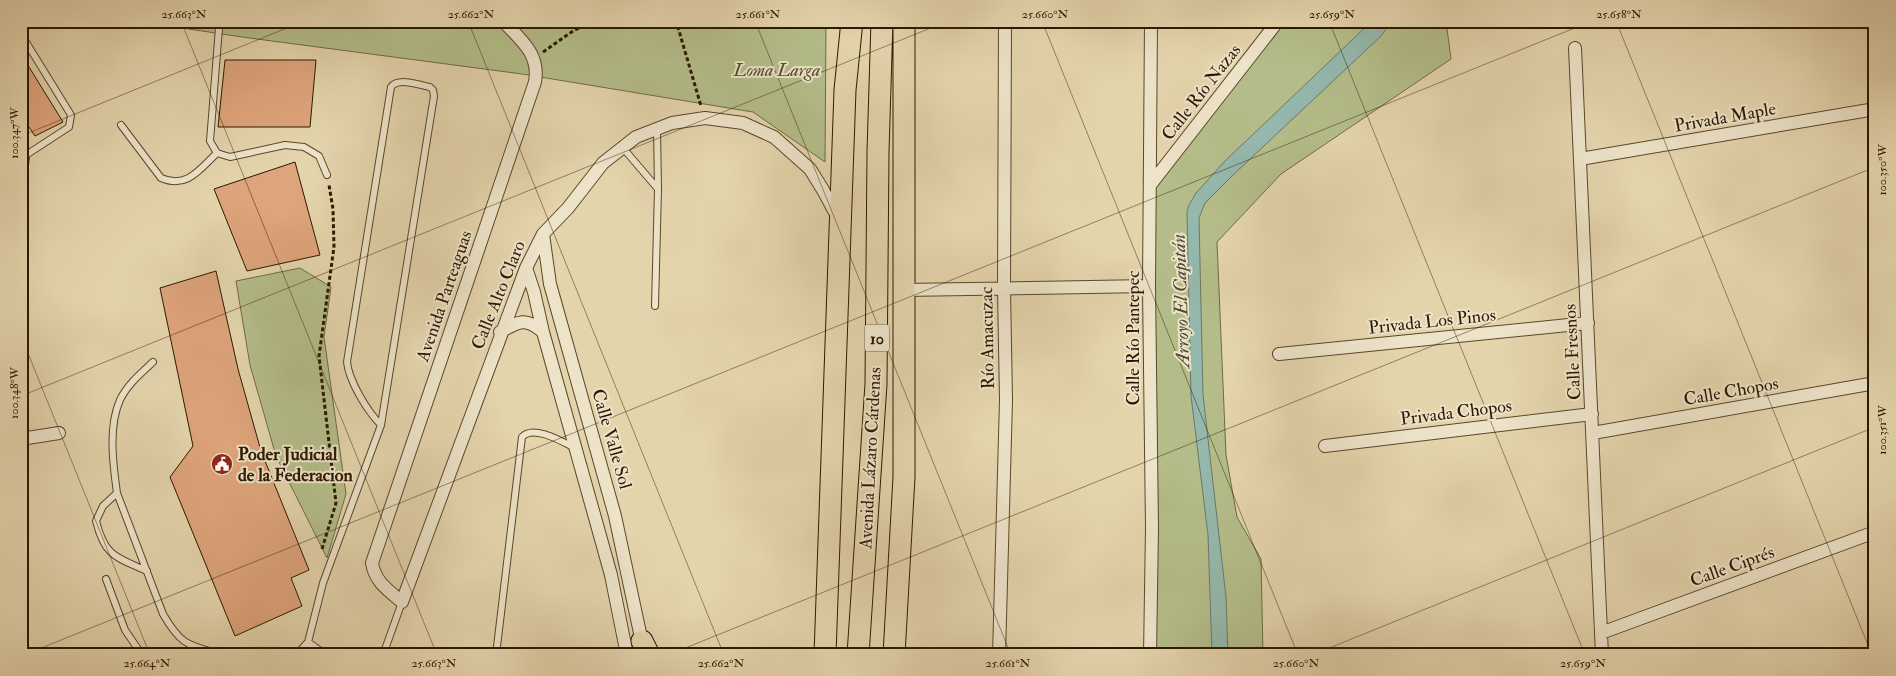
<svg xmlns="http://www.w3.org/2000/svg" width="1896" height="676" viewBox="0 0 1896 676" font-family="'IM FELL Double Pica',serif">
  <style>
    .green { fill: #b4bd89; stroke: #706a44 }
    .water { fill: #95b8ad; stroke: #6b7868 }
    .building { fill: #dea47b; stroke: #2c1800 }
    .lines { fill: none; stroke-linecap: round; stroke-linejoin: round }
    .service-casing { stroke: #5a472b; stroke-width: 8 }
    .minor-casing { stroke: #5a472b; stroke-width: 14 }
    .trunk-casing { stroke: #2c1800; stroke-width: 23 }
    .path { stroke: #2c1800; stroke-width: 3; stroke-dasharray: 4 2.5; stroke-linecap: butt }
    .service { stroke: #ede3c9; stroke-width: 6 }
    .minor { stroke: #ede3c9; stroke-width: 12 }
    .trunk { stroke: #e4d4ac; stroke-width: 21 }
    .ticks { fill: none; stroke: #2c1800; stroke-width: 1; stroke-opacity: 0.45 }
    .labels { text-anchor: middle; stroke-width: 4; stroke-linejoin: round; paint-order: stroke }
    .shield { fill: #ede3c9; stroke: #66553c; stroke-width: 1 }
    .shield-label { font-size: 16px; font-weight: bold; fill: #2c1800 }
    .park-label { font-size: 18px; font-style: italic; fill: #554a29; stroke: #ede3c9 }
    .street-label { font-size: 18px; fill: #2c1800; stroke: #ede3c9 }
    .poi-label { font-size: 18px; font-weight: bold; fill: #2c1800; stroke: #ede3c9; text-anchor: start }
    .water-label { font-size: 19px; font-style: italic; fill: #4c4834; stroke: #ede3c9 }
    .neatline { fill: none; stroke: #2c1800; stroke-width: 2 }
    .ticks-label { font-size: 12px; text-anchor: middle; fill: #2c1800 }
  </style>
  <rect width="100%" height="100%" fill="#e4d4ac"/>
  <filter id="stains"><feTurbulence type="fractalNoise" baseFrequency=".004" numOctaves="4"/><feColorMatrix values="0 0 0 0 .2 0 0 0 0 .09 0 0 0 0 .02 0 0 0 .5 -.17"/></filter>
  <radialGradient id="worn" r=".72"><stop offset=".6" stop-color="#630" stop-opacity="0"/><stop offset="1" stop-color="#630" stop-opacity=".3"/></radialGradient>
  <path class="green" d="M136,21H826L825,162L753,112L522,74L242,37Z
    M1278,21H1446L1451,59L1281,174L1217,242L1226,455L1237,517L1261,559L1263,655H1147L1151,184Z
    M300,268L331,287L324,337L346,494L327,558L276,456L250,365L236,281Z"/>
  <path class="water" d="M1372,21H1392L1381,36L1232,176L1205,203L1199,218L1203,395L1226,597L1228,655H1212L1208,535L1191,396L1187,211L1189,205L1196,193L1225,161Z"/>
  <path class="building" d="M21,54L63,122L35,136L21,115Z
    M225,60H316L310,127H218Z
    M295,162L320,255L247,271L214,189Z
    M216,271L238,369L261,451L309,570L291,578L302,606L235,636L170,477L193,446L160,288Z"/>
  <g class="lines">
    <g class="service-casing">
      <path id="service" d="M221,21L219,28L210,141L217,153L230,157L285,145L304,147L319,156L327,175
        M21,34L71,115L69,127L23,157
        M121,125L161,178C187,189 199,170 217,153
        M623,148L658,189
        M655,306L658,189L657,128
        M153,362C141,373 127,385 120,400C108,427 113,464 117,493L163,614C182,647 189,645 224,655
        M117,493L103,506L96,521C105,557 116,557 147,571
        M106,579L125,630L142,655
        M308,642L326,655
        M296,655L308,642L323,583L381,425L434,96L433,90L430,87C420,85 398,77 391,87L347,362C349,381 367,411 381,425
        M383,655L402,602
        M496,655L522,437C533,424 563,442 575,448"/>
    </g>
    <g class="minor-casing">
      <path id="minor" d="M503,21C521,40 540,54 535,82L372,563C375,582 388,590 402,602L526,268L543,234L568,208L603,163L636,137L672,123L705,118L743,123L774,137L810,169L823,190L838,218
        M1575,48L1602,655
        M21,147L23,157L21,172
        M1580,159L1875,109
        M1151,184L1278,21
        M543,234L550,284L615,516L643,647
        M526,268L534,292L543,332
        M903,290L1149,286
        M500,332C519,321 526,317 543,332L611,575L627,655
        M1279,354L1588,323
        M1593,433L1875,383
        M21,439L59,433
        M1325,446L1592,414
        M1601,633L1875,532
        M999,655L1006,400L1004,289L1005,21
        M1150,655L1152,528L1149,286L1151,21"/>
    </g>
    <g class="trunk-casing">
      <path id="trunk" d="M642,641L649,655
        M825,655L845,90L852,21
        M858,655L876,384L878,152L882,21
        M894,655L904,477V21"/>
    </g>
    <path class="path" d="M674,21L677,24L701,106
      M543,52L573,31L593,21
      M322,549L336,503L319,356L334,247L333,209L329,185"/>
    <use href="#service" class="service"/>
    <use href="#minor" class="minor"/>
    <use href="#trunk" class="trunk"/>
  </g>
  <path class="ticks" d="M181,21L437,655M468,21L724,655M755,21L1011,655M1042,21L1298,655M1329,21L1585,655M1616,21L1872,655M21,136L304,21M21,336L150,655M21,396L948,21M24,655L1592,21M668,655L1875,167M1312,655L1875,427"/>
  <defs>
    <g id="civic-disc" transform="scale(1.125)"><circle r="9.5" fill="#8f2418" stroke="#ede3c9"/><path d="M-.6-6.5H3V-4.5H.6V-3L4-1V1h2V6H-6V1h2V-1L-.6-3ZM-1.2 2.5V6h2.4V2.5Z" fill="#fff"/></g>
  </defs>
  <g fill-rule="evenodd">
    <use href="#civic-disc" x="222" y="464"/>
  </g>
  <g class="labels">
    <rect class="shield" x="864.5" y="324.5" width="25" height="27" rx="4"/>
    <g class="shield-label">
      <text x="877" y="344">10</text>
    </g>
    <g class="park-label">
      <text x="777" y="76">Loma Larga</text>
    </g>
    <g class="street-label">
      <text transform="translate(1201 92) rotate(-52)" y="6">Calle Río Nazas</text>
      <text transform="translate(1725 117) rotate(-10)" y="6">Privada Maple</text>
      <text transform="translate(498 295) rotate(-68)" y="6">Calle Alto Claro</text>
      <text transform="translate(444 296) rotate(-71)" y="6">Avenida Parteaguas</text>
      <text transform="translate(1432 321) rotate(-6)" y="6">Privada Los Pinos</text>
      <text transform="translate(987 338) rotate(-91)" y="6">Río Amacuzac</text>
      <text transform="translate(1133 338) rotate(-90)" y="6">Calle Río Pantepec</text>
      <text transform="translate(1572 352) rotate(-93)" y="6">Calle Fresnos</text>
      <text transform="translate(1731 391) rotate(-10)" y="6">Calle Chopos</text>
      <text transform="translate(1456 412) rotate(-7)" y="6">Privada Chopos</text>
      <text transform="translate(612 439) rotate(74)" y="6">Calle Valle Sol</text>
      <text transform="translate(870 458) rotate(-87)" y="6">Avenida Lázaro Cárdenas</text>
      <text transform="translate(1732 566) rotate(-20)" y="6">Calle Ciprés</text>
    </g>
    <g class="poi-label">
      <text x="238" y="460">Poder Judicial<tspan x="238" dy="21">de la Federacion</tspan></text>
    </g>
    <g class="water-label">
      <text transform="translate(1180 301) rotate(-92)" y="7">Arroyo El Capitán</text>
    </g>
  </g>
  <rect width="1896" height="676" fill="none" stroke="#e4d4ac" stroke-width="55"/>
  <rect x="28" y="28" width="1840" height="620" class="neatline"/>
  <g class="ticks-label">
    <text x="184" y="18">25.663°N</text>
    <text x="471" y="18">25.662°N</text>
    <text x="758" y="18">25.661°N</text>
    <text x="1045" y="18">25.660°N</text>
    <text x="1332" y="18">25.659°N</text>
    <text x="1619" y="18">25.658°N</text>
    <text transform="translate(14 133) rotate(-90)" y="4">100.347°W</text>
    <text transform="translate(1882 170) rotate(-90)" y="4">100.350°W</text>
    <text transform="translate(14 393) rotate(-90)" y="4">100.348°W</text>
    <text transform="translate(1882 430) rotate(-90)" y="4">100.351°W</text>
    <text x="147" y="667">25.664°N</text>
    <text x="434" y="667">25.663°N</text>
    <text x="721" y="667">25.662°N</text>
    <text x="1008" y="667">25.661°N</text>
    <text x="1296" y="667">25.660°N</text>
    <text x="1583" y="667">25.659°N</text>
  </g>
  <rect width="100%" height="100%" filter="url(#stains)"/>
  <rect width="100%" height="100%" fill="url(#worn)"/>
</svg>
